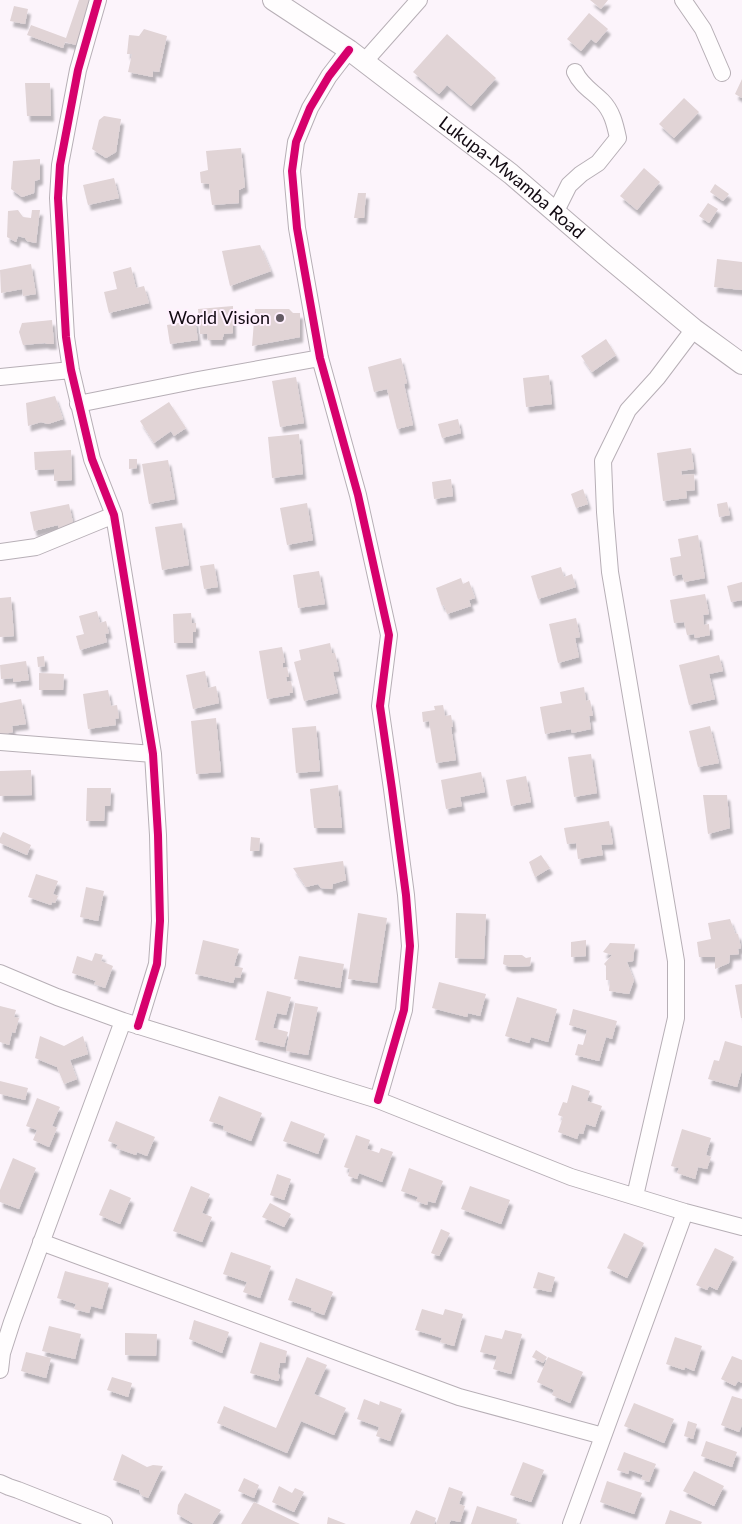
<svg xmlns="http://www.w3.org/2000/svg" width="742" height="1524" viewBox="0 0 742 1524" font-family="Lato,sans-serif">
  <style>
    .building { fill: #e1d4d6; filter: url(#shadow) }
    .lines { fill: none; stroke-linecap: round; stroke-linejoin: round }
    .minor-casing { stroke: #b7afb6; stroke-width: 18 }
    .tertiary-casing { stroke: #b7afb6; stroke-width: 22 }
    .minor { stroke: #fffdfe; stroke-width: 16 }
    .tertiary { stroke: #fffdfe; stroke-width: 20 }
    .cycleway-casing { stroke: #fff0fe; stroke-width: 11 }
    .cycleway { stroke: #d6006c; stroke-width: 8 }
    .poi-dot { fill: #635b63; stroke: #fff0fe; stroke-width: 2 }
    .labels { text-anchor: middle; stroke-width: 4; stroke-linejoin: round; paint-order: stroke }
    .street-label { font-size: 18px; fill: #110911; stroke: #fff0fe }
    .poi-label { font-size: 18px; fill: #110911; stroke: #fff0fe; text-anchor: end }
  </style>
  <defs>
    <filter id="shadow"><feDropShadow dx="3" dy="5.5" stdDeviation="1" flood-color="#0004"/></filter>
  </defs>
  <rect width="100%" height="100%" fill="#fcf4fb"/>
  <path class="building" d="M79,0H92L76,45L65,42L63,48L27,35L31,25L66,38Z
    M590,0H608L601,9Z
    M14,6L28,9L25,24L10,21Z
    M589,13L608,29L596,43L591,39L581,51L567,39Z
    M144,29L167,36L159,72L153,71V77L128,72L132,54H127L129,35L139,36Z
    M447,34L496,78L471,106L447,85L439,94L413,72Z
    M742,79V98L735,94Z
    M25,83H50L51,116H27Z
    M684,98L699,112L674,138L659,124Z
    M104,116L121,119L116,152L106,158L92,149L99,120Z
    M241,148L245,187L239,190V203L212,205L209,184L201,183L200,172L208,170L206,151Z
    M40,159V179L35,181L34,193L22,197L11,189L13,161Z
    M644,168L660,182L637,210L620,196Z
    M114,178L119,198L88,205L83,185Z
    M715,184L729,194L723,201L710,192Z
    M358,193H366L364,218H354Z
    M708,203L718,209L709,223L699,216Z
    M18,210L23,217L31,218L32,210H40L36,243L27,241L25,238L18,236L16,242L7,237L8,211Z
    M260,245L271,271L230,286L222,251Z
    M717,259L742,262V290L714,287Z
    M31,264L36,294L23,296L22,289L1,293L0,270Z
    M131,267L136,288L144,286L149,303L109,313L104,292L117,289L113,272Z
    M233,306V333L224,334L222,340H208L207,334H200L198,309Z
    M255,309H289L293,313H300V337L252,346Z
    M52,320L54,344H47L45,343L23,345L19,332L22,323Z
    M195,320L198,340L170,344L167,325Z
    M606,339L616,355L592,372L581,356Z
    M401,358L407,383L404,384L413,425L397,429L387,389L374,392L368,367Z
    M549,375L552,404L526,407L523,378Z
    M296,377L304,423L280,427L272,381Z
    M55,396L63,419L48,424L41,422L28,426L26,403Z
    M169,402L186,428L174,436L171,431L154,443L140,421Z
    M458,419L461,433L442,438L438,424Z
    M299,434L303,474L272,478L268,437Z
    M691,448L694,469L681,471L682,475L694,474L695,490L686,491L687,498L663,501L657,453Z
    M71,450L72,480L54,481V469L35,470L34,452Z
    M129,459H137V468L129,469Z
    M168,460L175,499L149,504L142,464Z
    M451,479L453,496L434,499L432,482Z
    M583,489L588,504L576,508L571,494Z
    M727,502L730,515L719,517L717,504Z
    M307,503L313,540L287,545L280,508Z
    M69,504L74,527L59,530L58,525L34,531L30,512Z
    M182,523L189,565L162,570L155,527Z
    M698,535L705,578L684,582L682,574L673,576L670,558L681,556L678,539Z
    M214,564L218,587L204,589L200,566Z
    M561,567L564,577L572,574L576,587L538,599L531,576Z
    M319,571L325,604L298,608L293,575Z
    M461,578L463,584L469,581L475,598L469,600L471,606L447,614L444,605L442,606L436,588Z
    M742,582V600L731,602L727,586Z
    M705,594L709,614L703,615L704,625L709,624L710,635L695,638L694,634L687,635L684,622L674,623L670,600Z
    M11,597L14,636L0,637V598Z
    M97,611L100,623L106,621L109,633L105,634L107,642L80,650L76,636L84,634L79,616Z
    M191,613L192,623H196V632H193V643H174L173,614Z
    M576,618L580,637L575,638L579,657L558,663L549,624Z
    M330,643L332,653H335L339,671L333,672L338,693L304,701L294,662L301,660L299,650Z
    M282,647L285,663H283V668L287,667L289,677H286L287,682L291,681L293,693H289L290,695L267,699L259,651Z
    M719,655L723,671L709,674L715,699L689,705L679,665Z
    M44,656L45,666L38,667L37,657Z
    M26,661L29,680L13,682V678L1,679L0,665Z
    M205,671L208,688L216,686L219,703L193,709L186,675Z
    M39,673L64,674L63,690H39Z
    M584,687L586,701L590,700L593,716H589L591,729L572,733L571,729L545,734L540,707L562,703L560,692Z
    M108,690L111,706L117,705L119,718L115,719L116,725L88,729L83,694Z
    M21,699L26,724L12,726L13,732L0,735V703Z
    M443,705L445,716L451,715L453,727H451L456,760L436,763L429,721L423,722L422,712L435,710L434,706Z
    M216,718L221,772L196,774L191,721Z
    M316,726L320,771L296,773L292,728Z
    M710,726L719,763L698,767L689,731Z
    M591,754L597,793L574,797L568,757Z
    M31,770L32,795L0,796V771Z
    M481,772L485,792L460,797L462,806L446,809L441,780Z
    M526,776L531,802L511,806L506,780Z
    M338,785L342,828H314L310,789Z
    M87,788H111L110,806H105L104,821H86Z
    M703,795H727L730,828L708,834Z
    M609,821L613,844L601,845L603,855L578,859L576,843L567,844L564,828Z
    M3,832L31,845L27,855L0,843V838Z
    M251,837L260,838L259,851H250Z
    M541,855L550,868L535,877L529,862Z
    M343,861L346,880L333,884L332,889L321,888L318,884L306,887L293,868Z
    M36,874L58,881L53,894L58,896L55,903L52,902L51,905L28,897Z
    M86,887L104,891L98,921L80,917Z
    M358,913L387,918L377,983L348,979Z
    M456,913L486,914L484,959L455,958Z
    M730,919L735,933L738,934L741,948L738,949L739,954L730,955L729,963L715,969V957H699L697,942L711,939L708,923Z
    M203,940L239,949L234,966L243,968L240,978L235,977L233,983L195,974Z
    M586,940V956L571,957V942Z
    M610,943L635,944L633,961L627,962L634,980L629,994L609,991L610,980H606V966L604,964L612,955L603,952Z
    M95,953L103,955L101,961L113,966L105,988L94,984L96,981L72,973L77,956L92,961Z
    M504,955H522L526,958L531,957L530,966L510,967L503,964Z
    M299,956L344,964L340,988L294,979Z
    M439,982L486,994L480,1016L468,1013L467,1017L432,1008Z
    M742,984V1018H741L735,985Z
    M267,991L291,997L286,1015L277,1013L273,1028L288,1032L284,1047L255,1040Z
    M517,997L557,1009L548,1042L531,1037L529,1043L505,1036Z
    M295,1003L318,1007L308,1055L286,1051Z
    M0,1006L16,1010L14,1017L19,1018L15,1033L12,1032L9,1045L0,1042Z
    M573,1009L617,1021L612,1039L606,1037L599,1061L575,1055L578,1044L583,1045L587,1030L569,1025Z
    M40,1036L64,1046L83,1036L88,1054L70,1060L77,1079L64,1084L57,1067L35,1058Z
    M725,1041L742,1046V1070L737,1087L708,1079L714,1060L719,1061Z
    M0,1081L28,1088L25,1100L0,1094Z
    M572,1085L590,1091L587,1101L602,1106L595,1127L586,1124L583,1134L579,1133L577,1139L558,1132L563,1117L558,1115L563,1102L567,1103Z
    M219,1096L262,1113L251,1141L223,1130L224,1126L209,1121Z
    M37,1098L60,1107L52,1126L57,1128L49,1147L33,1140L37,1130L26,1126Z
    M116,1121L155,1137L147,1156L137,1152L136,1155L116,1148L118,1145L108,1141Z
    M291,1121L325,1134L318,1154L283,1141Z
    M682,1129L711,1138L706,1155L711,1157L707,1169L698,1167L695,1179L677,1173L679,1168L671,1166Z
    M356,1135L370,1140L367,1149L379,1153L381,1148L393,1152L382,1182L359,1173L357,1179L348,1176L350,1169L344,1167Z
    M13,1158L36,1168L19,1209L0,1202V1190Z
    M409,1168L443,1181L435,1203L428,1201L427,1205L416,1201L418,1197L401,1191Z
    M277,1174L291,1179L284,1200L270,1195Z
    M191,1186L210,1194L202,1213L212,1217L202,1242L173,1231Z
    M470,1186L510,1200L501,1224L461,1209Z
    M110,1189L131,1198L120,1224L99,1215Z
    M270,1203L291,1214L284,1227L262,1217Z
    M441,1229L450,1233L439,1256L431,1253Z
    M624,1233L644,1243L627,1278L607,1268Z
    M715,1248L734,1257L717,1290L709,1286L707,1290L696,1285Z
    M231,1252L271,1266L260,1298L243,1292L247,1282L223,1274Z
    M65,1271L109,1283L102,1309L91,1306L89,1313L74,1309L76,1304L57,1298Z
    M538,1272L555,1277L551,1292L533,1288Z
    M296,1278L333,1292L324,1315L311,1310L312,1308L288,1300Z
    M422,1309L443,1315L445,1309L463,1314L454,1346L440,1342L442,1338L415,1330Z
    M194,1320L229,1332L222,1353L189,1339Z
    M49,1326L81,1334L75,1359L42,1351Z
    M505,1330L522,1334L511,1374L493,1369L497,1356L480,1352L485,1335L502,1339Z
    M125,1333L157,1334L156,1356L125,1355Z
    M675,1337L702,1346L694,1371L685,1367L684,1370L666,1364Z
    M260,1342L287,1351L285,1363H280L278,1373L280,1376L278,1381L250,1373Z
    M536,1350L547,1357L543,1363L532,1357Z
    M26,1352L51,1358L46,1378L21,1371Z
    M732,1356L742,1360V1383L738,1381L735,1386L721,1379Z
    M307,1357L327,1365L314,1394L346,1408L334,1435L301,1421L287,1453L217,1423L224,1406L276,1428Z
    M548,1357L583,1372L570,1403L552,1395L554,1390L537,1382Z
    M112,1377L132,1383L128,1397L107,1390Z
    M732,1396L742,1399V1425L739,1432L721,1425Z
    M364,1399L379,1405L380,1401L402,1409L390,1441L376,1436L379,1427L357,1419Z
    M634,1403L674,1419L664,1443L624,1426Z
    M688,1421L697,1424L693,1439L684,1436Z
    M706,1441L737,1452L732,1467L701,1456Z
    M624,1452L656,1464L649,1482L641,1479L643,1475L629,1470L628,1474L617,1470Z
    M122,1454L147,1467L153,1465L163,1466L148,1498L141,1495L139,1490L113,1480Z
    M523,1462L544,1470L531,1502L510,1495Z
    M694,1471L724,1486L714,1506L683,1491Z
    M244,1478L259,1485L254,1498L238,1491Z
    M607,1481L642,1493L634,1514L600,1502Z
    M279,1486L292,1493L295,1488L304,1492L294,1512L272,1502Z
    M449,1487L463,1492L459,1504L465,1506L460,1522L451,1520L449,1524H436Z
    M185,1493L221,1510L212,1524H194L177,1514L178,1505Z
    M254,1502L300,1524H241Z
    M477,1506L517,1519L516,1524H471Z
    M416,1510L436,1518L434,1524H410Z
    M670,1510L702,1522L701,1524H665Z
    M328,1517L346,1524H327Z"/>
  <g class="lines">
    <g class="minor-casing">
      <path id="minor" d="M98,0L78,70L60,165L58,198L66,337L71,370L92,459L114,515L153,754L158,835L160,921L157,964L138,1026
        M683,0L703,29L722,73
        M349,50L329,76L310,108L296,142L292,171L297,228L320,358L358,495L389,635L380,706L392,789L406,895L410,946L404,1010L378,1100
        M364,62L419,0
        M555,213L569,185L581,174L598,163L618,138C615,124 612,111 602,101C592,91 581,85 575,72
        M0,377L71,370
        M78,404L198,380L320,358
        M0,552L36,547L114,515
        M0,742L153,754
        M0,973L57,997L123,1021L378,1100L571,1177L685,1212L742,1227
        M635,1196L676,1018V961L610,572L605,512L603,461L628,410L657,378L694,329
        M41,1242L459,1397L603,1436
        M0,1370L2,1353L12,1322L123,1021
        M0,1483L9,1487L18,1490L104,1524
        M571,1524L685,1212"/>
    </g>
    <g class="tertiary-casing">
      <g id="tertiary">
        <path id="s1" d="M273,0L349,50L511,174L605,255L694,329L742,364"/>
      </g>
    </g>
    <use href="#minor" class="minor"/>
    <use href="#tertiary" class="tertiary"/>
    <g class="cycleway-casing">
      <path id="cycleway" d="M98,0L78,70L60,165L58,198L66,337L71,370L92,459L114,515L153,754L158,835L160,921L157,964L138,1026
        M349,50L329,76L310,108L296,142L292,171L297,228L320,358L358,495L389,635L380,706L392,789L406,895L410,946L404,1010L378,1100"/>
    </g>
    <use href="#cycleway" class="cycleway"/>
  </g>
  <circle class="poi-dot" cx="280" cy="318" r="5"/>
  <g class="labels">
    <g class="street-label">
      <text dy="6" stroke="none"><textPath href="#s1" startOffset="298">Lukupa-Mwamba Road</textPath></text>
    </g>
    <g class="poi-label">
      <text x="270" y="324">World Vision</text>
    </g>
  </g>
</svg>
